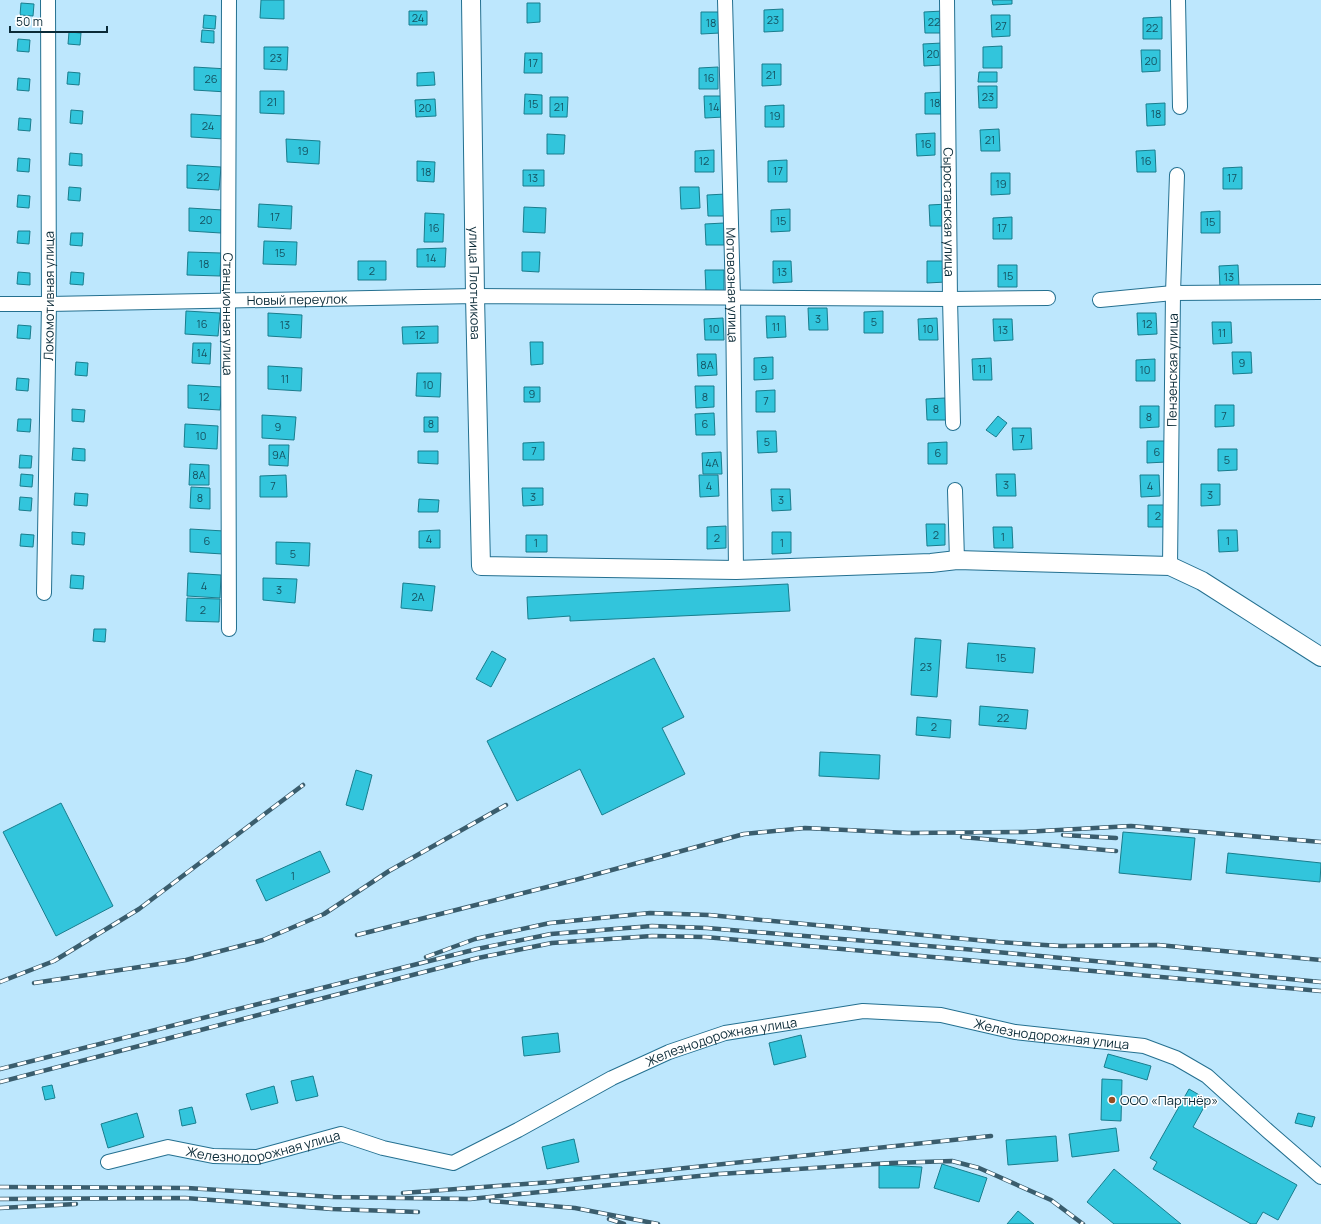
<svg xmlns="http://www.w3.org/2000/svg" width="1321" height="1224" viewBox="0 0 1321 1224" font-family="Manrope,sans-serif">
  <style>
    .building { fill: #32c5dc; stroke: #197d8d }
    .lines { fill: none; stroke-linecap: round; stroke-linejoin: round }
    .minor-casing { stroke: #247090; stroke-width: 16 }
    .tertiary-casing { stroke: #247090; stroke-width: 20 }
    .minor { stroke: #fff; stroke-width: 14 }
    .tertiary { stroke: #fff; stroke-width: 18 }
    .rail-casing { stroke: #3a5d6d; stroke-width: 4.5 }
    .rail { stroke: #fff; stroke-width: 3; stroke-dasharray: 9; stroke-linecap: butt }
    .poi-dot { fill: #934f23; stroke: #fff; stroke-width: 1.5 }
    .labels { text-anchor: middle; stroke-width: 3; stroke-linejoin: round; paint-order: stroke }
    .number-label { font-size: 11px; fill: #145160 }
    .street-label { font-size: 13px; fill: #0a2a37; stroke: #fff }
    .poi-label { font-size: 13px; fill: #0a2a37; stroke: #fff; text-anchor: start }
  </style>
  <rect width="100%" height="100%" fill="#bde7fd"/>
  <path class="building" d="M261,0H284V19L260,18Z
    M992,0H1012V4L993,5Z
    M21,3L34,4L33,16L20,15Z
    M527,3H540V22L527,23Z
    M783,9V31L764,32V10Z
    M409,11H427V25H409Z
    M943,11L944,33H925L924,12Z
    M701,12H720V33L701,34Z
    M204,15L216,16L215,29L203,28Z
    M991,15H1010V36L992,37Z
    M1162,17V39H1143V18Z
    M202,30L214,31V43L201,42Z
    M69,32L81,33L80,45L68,44Z
    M18,39L30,40L29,52L17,51Z
    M942,43V65L924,66L923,44Z
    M1002,46V68H983V47Z
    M264,47H288L287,70L264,69Z
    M1141,50H1160V71L1142,72Z
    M525,53H542V73H524Z
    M762,64H781V85L762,86Z
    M194,67L228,69L227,92L194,90Z
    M718,67V89H699V68Z
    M68,72L80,73L79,85L67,84Z
    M434,72L435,85L417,86V73Z
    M979,72H997V82H978Z
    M18,78L30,79L29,91L17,90Z
    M978,86H997V108H979Z
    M260,91H284V114L260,113Z
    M944,92V114H925V93Z
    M525,94L542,95V114H524Z
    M704,96H723L724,117L705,118Z
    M550,97H568L567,117H550Z
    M435,99L436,116L416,117L415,100Z
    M1165,103V125L1147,126L1146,104Z
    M784,105V127H765V106Z
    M71,110L83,111L82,124L70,123Z
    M191,114L225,116L224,139L191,137Z
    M19,118L31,119L30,131L18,130Z
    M999,129L1000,151H981L980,130Z
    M935,133V155L917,156L916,134Z
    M547,134L565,135L564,154H547Z
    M286,139L320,141L319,164L287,162Z
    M714,150V172H695V151Z
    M1155,150L1156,172H1137L1136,151Z
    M70,153L82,154V166L69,165Z
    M18,158L30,159L29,172L17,171Z
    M787,160V182H768V161Z
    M417,161L435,162L434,182L417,181Z
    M187,165L221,167L219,190L187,188Z
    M1242,167V189H1223V168Z
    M523,170H544V186H523Z
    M991,173H1010V194L991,195Z
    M69,187L81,188L80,201L68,200Z
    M680,187H699L700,208L681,209Z
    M726,194L727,216H708L707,195Z
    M18,195L30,196L29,208L17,207Z
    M259,204L292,206L291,229L258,227Z
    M948,204L949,226H930L929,205Z
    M524,207L546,208L545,233L523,232Z
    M189,208L223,210L221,233L189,231Z
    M790,209V231L771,232V210Z
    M1220,211V233H1201V212Z
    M425,213L444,214L443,242H424Z
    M1012,217V239H993V218Z
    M724,223V245H706L705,224Z
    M18,231H30L29,244L17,243Z
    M71,233H83L82,246L70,245Z
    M264,241L297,242L296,265L263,264Z
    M446,248L445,267H417V249Z
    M188,252L221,253L220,276L187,275Z
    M522,252H540L539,272L522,271Z
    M358,261H386V280H358Z
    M773,261H791L792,282L773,283Z
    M927,261H945L946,282L927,283Z
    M998,265H1017V287H998Z
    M1238,265L1239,287L1220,288L1219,266Z
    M705,270H724V291L706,292Z
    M18,272L30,273V285L17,284Z
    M71,272L84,273L83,285L70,284Z
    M808,308H827L828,330H809Z
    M186,311L220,313L218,336L185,334Z
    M883,311V333H864V312Z
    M268,313L302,315L301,338L268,336Z
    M1137,313H1156L1157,334L1138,335Z
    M766,316H785L786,337L767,338Z
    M723,318L724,340H705L704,319Z
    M937,318L938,340H919L918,319Z
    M993,319H1012L1013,340L994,341Z
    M1212,322H1231L1232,343L1213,344Z
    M18,325L31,326L30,339L17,338Z
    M438,326V343L403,344L402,327Z
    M530,342H543V364L531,365Z
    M193,343H211L210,364L192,363Z
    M1232,352H1251L1252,373L1233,374Z
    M697,354H716L717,375L698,376Z
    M773,357V379L754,380V358Z
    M991,358L992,380H973L972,359Z
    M1155,359V381H1136V360Z
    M76,362L88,363L87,376L75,375Z
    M268,366L302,368L301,391L268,389Z
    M417,373H441L440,397L416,396Z
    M17,378L29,379L28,391L16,390Z
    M188,385L222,387L220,410L188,408Z
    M695,386H714V407L696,408Z
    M524,387H540V402H524Z
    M775,390V412H756V391Z
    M945,398L946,420H927L926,399Z
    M1215,405H1234V426L1215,427Z
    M1140,406H1159V427L1140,428Z
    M72,409L85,410L84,422L72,421Z
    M714,413L715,435H696L695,414Z
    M262,415L296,417L294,440L262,438Z
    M998,416L1007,423L996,437L986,430Z
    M424,417H438V432H424Z
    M18,419H31L30,432L17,431Z
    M185,424L218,426L217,449L184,447Z
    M1012,428H1031L1032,449L1013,450Z
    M757,431H776L777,452L758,453Z
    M1147,441H1166V462L1147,463Z
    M544,442V460H523V443Z
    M947,442V464H928V443Z
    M269,445H289L288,466L269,465Z
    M73,448L85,449V461L72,460Z
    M1218,449H1237V470L1218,471Z
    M418,451H438V464L418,463Z
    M721,452L722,474H703L702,453Z
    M20,455L32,456L31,468H19Z
    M190,464L209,465V485H189Z
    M21,474L33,475L32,487L20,486Z
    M996,474H1015L1016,496H997Z
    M286,475L287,497H260V476Z
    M699,475H718L719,496L700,497Z
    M1140,475H1159L1160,496L1141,497Z
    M1201,484H1220V505L1201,506Z
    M191,487L210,488V509L190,508Z
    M522,488H543V505L523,506Z
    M771,489H790L791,510L772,511Z
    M75,493L88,494L87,506L74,505Z
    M20,497L32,498L31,511L19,510Z
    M419,499L439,500L438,512H418Z
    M1148,505H1167V527H1148Z
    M926,524H945V545L927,546Z
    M726,526V548L707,549V527Z
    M993,527H1012L1013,548H994Z
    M190,529L224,531L223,554L190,552Z
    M440,530V548H419V531Z
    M1218,530H1237L1238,551L1219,552Z
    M72,532L85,533L84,545L72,544Z
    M772,532H791V553L772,554Z
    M21,534L34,535L33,547L20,546Z
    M526,535H547V552H526Z
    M276,542L310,543L309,566L276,564Z
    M188,573L221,575L220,598L187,596Z
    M71,575L84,576L83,589L70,588Z
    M263,578L297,579L295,603L263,600Z
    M403,583L435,586L432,611L401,608Z
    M788,584L790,611L570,621V616L528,619L527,597Z
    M187,598L220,599L219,622L186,621Z
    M94,629H106L105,642L93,641Z
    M915,638L941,640L937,697L911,695Z
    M968,643L1035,648L1033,673L966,668Z
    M492,651L506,659L491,687L476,679Z
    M654,658L684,717L662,728L685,774L602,815L580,769L517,801L487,741Z
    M980,706L1028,710L1026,729L979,725Z
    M917,717L951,720L950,738L916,735Z
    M820,752L880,755L879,779L819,776Z
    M356,770L372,775L363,810L346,805Z
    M61,803L113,906L56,936L3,832Z
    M1123,832L1195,838L1191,880L1119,873Z
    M320,851L330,872L266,901L256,880Z
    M1228,853L1321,863L1320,882L1226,873Z
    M558,1033L560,1052L524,1056L522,1037Z
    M801,1035L806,1057L774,1065L769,1043Z
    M1108,1054L1151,1066L1147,1080L1104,1067Z
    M313,1076L318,1096L296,1101L291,1081Z
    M1102,1079L1122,1080L1121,1121L1101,1120Z
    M52,1085L55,1098L45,1100L42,1087Z
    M274,1086L278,1103L251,1110L246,1094Z
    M1189,1089L1208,1100L1193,1127L1297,1185L1278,1220L1263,1212L1256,1224H1251L1153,1169L1157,1162L1150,1158Z
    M192,1107L196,1123L182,1126L179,1110Z
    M137,1113L144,1137L108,1148L101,1124Z
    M1298,1113L1315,1117L1312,1127L1295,1123Z
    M1116,1128L1119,1151L1072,1157L1069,1134Z
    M1056,1136L1058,1161L1008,1165L1006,1140Z
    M574,1139L579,1162L547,1169L542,1147Z
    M942,1164L987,1178L979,1202L934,1188Z
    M879,1165L922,1167L919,1188H879Z
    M1114,1169L1181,1224H1114L1087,1202Z
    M1018,1211L1034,1224H1007Z"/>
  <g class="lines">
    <g class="minor-casing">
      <g id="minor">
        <path id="s1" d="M229,0L228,300L229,629"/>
        <path id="s2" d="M725,0L733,298L736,570"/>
        <path id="s3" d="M947,0L950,299L953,423"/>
        <path d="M1178,0L1180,107"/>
        <path d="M1100,300L1173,293L1321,292"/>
        <path id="s4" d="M0,304H49L475,296L950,299L1048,298"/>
        <path d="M955,490L957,560"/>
        <path id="s5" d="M1170,566L1173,293L1177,175"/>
        <path id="s6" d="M44,593L49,304L48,0"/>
        <path id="s7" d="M108,1162L168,1147L213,1156L257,1157L341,1134L383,1148L453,1163L518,1130L612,1078L669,1052L725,1033L863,1011L941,1015L1015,1032L1144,1046L1176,1058L1207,1076L1269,1132L1321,1177"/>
      </g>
    </g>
    <g class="tertiary-casing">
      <g id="tertiary">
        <path id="s8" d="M471,0L475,296L481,566L736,570L931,563L957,560L1170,566L1202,581L1321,657"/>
      </g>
    </g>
    <use href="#minor" class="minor"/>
    <use href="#tertiary" class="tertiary"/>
    <g class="rail-casing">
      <path id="rail" d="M1063,835L1116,838
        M962,837L1116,851
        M357,935L575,880L744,834L805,828L908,833L1023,832L1131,826L1321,842
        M426,957L475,939L550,923L650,913L709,915L998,942L1061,946L1158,945L1321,960
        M0,982L54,961L139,909L303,785
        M34,983L186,960L263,940L324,914L389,871L506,805
        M0,1069L477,949L551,934L652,926L707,928L964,949L1321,982
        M0,1082L478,958L552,943L652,936L705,937L1321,991
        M0,1187L187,1188L333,1197L470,1199L719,1174L892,1163L952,1161L979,1168L1051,1200L1083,1224
        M403,1193L552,1182L991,1136
        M0,1199L185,1198L332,1209L418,1212
        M491,1201L575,1208L658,1224
        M0,1208L76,1204
        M609,1219L624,1224"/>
    </g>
    <use href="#rail" class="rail"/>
  </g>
  <circle class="poi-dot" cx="1112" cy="1100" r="4"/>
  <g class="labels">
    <g class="number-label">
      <text x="418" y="22">24</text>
      <text x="773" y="24">23</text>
      <text x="934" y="26">22</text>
      <text x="711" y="27">18</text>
      <text x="1001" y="30">27</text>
      <text x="1152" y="32">22</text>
      <text x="933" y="58">20</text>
      <text x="276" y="62">23</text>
      <text x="1151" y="65">20</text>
      <text x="533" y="67">17</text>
      <text x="771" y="79">21</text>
      <text x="709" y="82">16</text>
      <text x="211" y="83">26</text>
      <text x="988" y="101">23</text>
      <text x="272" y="106">21</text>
      <text x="935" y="107">18</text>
      <text x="533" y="108">15</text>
      <text x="559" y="111">21</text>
      <text x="714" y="111">14</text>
      <text x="425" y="112">20</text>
      <text x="1156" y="118">18</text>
      <text x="775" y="120">19</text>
      <text x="208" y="130">24</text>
      <text x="990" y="144">21</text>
      <text x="926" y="148">16</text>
      <text x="303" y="155">19</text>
      <text x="704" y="165">12</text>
      <text x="1146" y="165">16</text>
      <text x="778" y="175">17</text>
      <text x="426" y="176">18</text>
      <text x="203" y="181">22</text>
      <text x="533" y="182">13</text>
      <text x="1232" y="182">17</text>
      <text x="1001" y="188">19</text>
      <text x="275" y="221">17</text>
      <text x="206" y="224">20</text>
      <text x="781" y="225">15</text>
      <text x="1210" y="226">15</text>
      <text x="434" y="232">16</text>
      <text x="1002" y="232">17</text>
      <text x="280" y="257">15</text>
      <text x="431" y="262">14</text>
      <text x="204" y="268">18</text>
      <text x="372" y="275">2</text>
      <text x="782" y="276">13</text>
      <text x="1008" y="280">15</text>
      <text x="1229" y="281">13</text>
      <text x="818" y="323">3</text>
      <text x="874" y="326">5</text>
      <text x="202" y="328">16</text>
      <text x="1147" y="328">12</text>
      <text x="285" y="329">13</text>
      <text x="776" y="331">11</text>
      <text x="714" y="333">10</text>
      <text x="928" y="333">10</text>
      <text x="1003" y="334">13</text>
      <text x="1222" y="337">11</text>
      <text x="420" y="339">12</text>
      <text x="202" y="357">14</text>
      <text x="1242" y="367">9</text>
      <text x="707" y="369">8А</text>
      <text x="764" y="373">9</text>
      <text x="982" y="373">11</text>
      <text x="1145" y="374">10</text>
      <text x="285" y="383">11</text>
      <text x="428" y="389">10</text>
      <text x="532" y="398">9</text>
      <text x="204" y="401">12</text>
      <text x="705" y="401">8</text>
      <text x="766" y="405">7</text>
      <text x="936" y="413">8</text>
      <text x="1224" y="420">7</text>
      <text x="1149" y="421">8</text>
      <text x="431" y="428">8</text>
      <text x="705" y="428">6</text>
      <text x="278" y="431">9</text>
      <text x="201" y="440">10</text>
      <text x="1022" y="443">7</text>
      <text x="767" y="446">5</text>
      <text x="534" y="455">7</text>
      <text x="1157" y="456">6</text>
      <text x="938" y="457">6</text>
      <text x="279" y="459">9А</text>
      <text x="1227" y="464">5</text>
      <text x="712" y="467">4А</text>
      <text x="199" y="479">8А</text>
      <text x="1006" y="489">3</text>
      <text x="273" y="490">7</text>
      <text x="709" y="490">4</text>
      <text x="1150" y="490">4</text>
      <text x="1210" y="499">3</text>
      <text x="533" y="501">3</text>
      <text x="200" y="502">8</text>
      <text x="781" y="504">3</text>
      <text x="1158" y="520">2</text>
      <text x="936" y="539">2</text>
      <text x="1003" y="541">1</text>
      <text x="717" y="542">2</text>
      <text x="429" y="543">4</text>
      <text x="207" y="545">6</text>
      <text x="1228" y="545">1</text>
      <text x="536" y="547">1</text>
      <text x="782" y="547">1</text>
      <text x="293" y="558">5</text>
      <text x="204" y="590">4</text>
      <text x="279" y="594">3</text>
      <text x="418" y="601">2А</text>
      <text x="203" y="614">2</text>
      <text x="1001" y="662">15</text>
      <text x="926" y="671">23</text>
      <text x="1003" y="722">22</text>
      <text x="934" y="731">2</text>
      <text x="293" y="880">1</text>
    </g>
    <g class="street-label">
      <text dy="5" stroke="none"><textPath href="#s3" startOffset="212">Сыростанская улица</textPath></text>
      <text dy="5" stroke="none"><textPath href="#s8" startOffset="283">улица Плотникова</textPath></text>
      <text dy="5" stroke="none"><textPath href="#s2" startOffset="285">Мотовозная улица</textPath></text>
      <text dy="5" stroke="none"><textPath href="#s6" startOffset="297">Локомотивная улица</textPath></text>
      <text dy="5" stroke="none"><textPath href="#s4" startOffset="297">Новый переулок</textPath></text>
      <text dy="5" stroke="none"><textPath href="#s1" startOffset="314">Станционная улица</textPath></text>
      <text dy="5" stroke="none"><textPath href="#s5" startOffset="196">Пензенская улица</textPath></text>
      <text dy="5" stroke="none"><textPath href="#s7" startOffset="987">Железнодорожная улица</textPath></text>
      <text dy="5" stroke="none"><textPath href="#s7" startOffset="651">Железнодорожная улица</textPath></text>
      <text dy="5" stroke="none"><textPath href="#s7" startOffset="159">Железнодорожная улица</textPath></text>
    </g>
    <g class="poi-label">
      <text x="1120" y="1105">ООО «Партнёр»</text>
    </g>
  </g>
  <path d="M10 26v6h97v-6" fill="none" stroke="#0a2a37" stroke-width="2"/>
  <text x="16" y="26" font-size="12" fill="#0a2a37" stroke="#ffffff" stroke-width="3" paint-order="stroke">50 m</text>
</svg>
